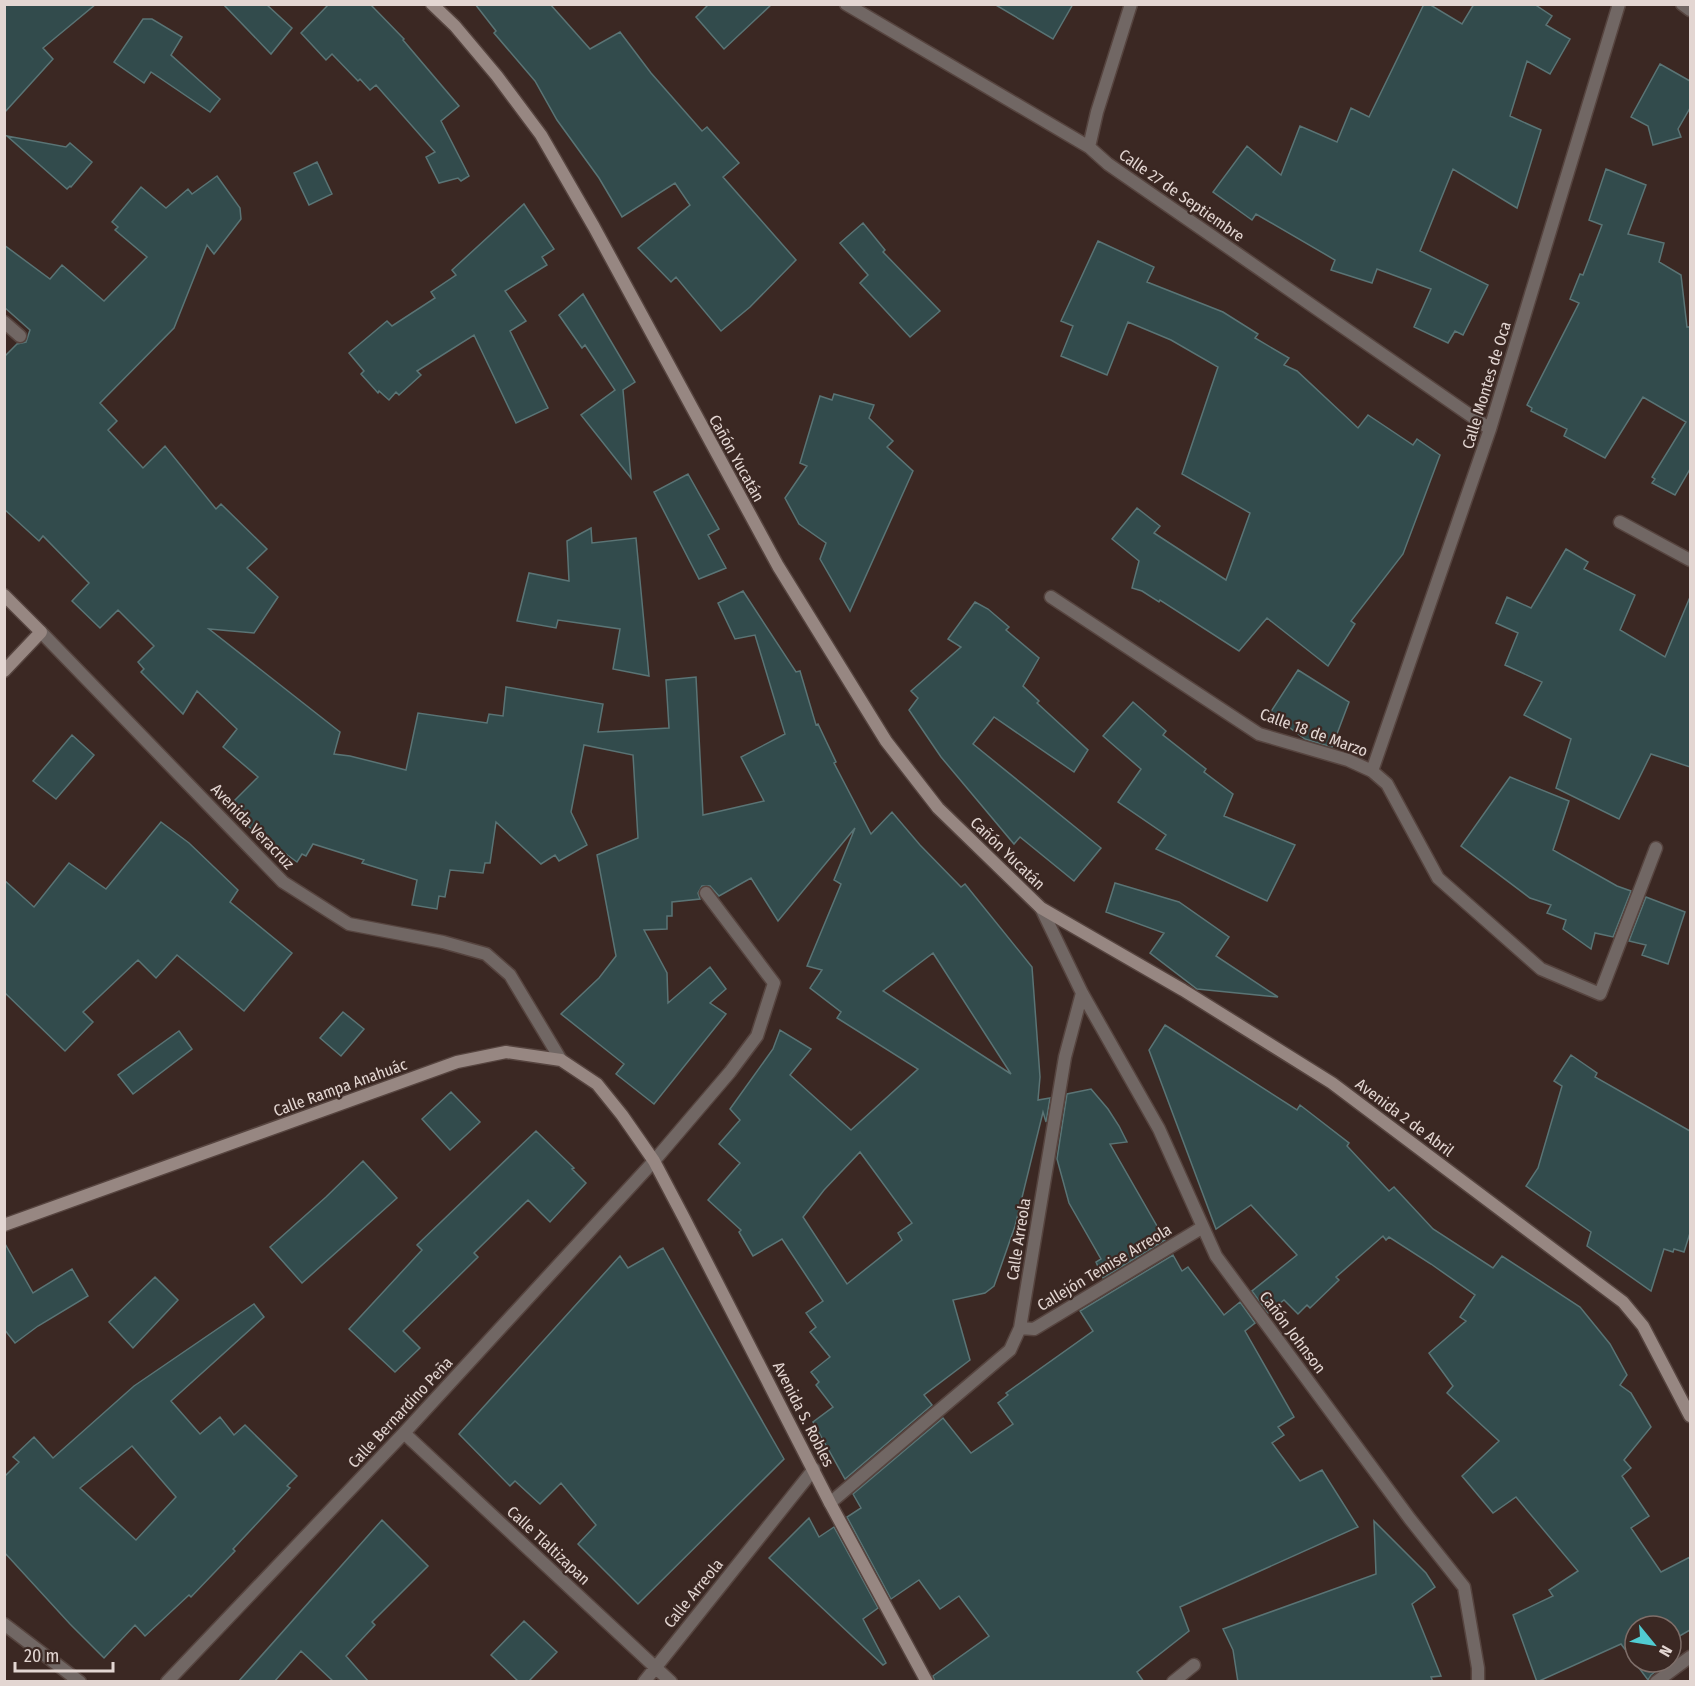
<svg xmlns="http://www.w3.org/2000/svg" width="1695" height="1686" viewBox="0 0 1695 1686" font-family="'Fira Sans Condensed',sans-serif">
  <style>
    .building { fill: #324b4c; stroke: #5a7475; stroke-width: 1.5; fill-rule: evenodd }
    .lines { fill: none; stroke-linecap: round; stroke-linejoin: round }
    .street-casing { stroke: #56443f; stroke-width: 15 }
    .secondary-casing { stroke: #56443f; stroke-width: 15 }
    .street { stroke: #716764; stroke-width: 12 }
    .secondary { stroke: #978782; stroke-width: 12 }
    .labels { text-anchor: middle; stroke-width: 4.5; stroke-linejoin: round; paint-order: stroke }
    .street-label { font-size: 16px; fill: #e3d6d2; stroke: #3b2823 }
  </style>
  <rect width="100%" height="100%" fill="#3b2823"/>
  <path class="building" d="M4,4H96L43,48L53,59L4,113Z
    M223,4L267,5L292,28L271,54Z
    M329,4H370L404,39L403,40L459,106L441,121L469,176L461,181L458,178L439,183L426,157L435,152L376,85L370,90L360,79L358,81L332,54L326,60L301,33Z
    M475,4H550L590,49L620,32L651,73L702,131L707,127L739,163L723,177L796,260L750,307L721,331L676,277L671,282L638,248L690,205L675,183L622,217L599,178L557,120L535,81L494,33L496,31Z
    M709,4H772L724,49L696,17Z
    M994,4H1073L1053,39Z
    M1424,4H1429L1462,24L1474,4H1534L1552,16L1546,25L1570,39L1550,74L1527,61L1510,116L1541,130L1517,208L1453,169L1420,251L1488,285L1463,335L1455,331L1448,343L1414,327L1431,289L1377,269L1372,283L1331,270L1335,260L1256,214L1252,220L1213,192L1247,146L1281,175L1300,126L1337,142L1351,108L1369,117Z
    M143,19H152L182,37L171,55L220,99L210,112L151,72L144,83L114,62Z
    M1660,64L1690,81V108L1678,129L1681,137L1653,145L1648,126L1631,117Z
    M7,136L66,147L70,143L92,162L71,187L70,186L67,189Z
    M317,162L332,194L309,205L294,173Z
    M1606,169L1646,185L1628,234L1664,243L1659,262L1681,275L1687,327H1690V469L1675,495L1652,483L1655,479L1652,477L1686,422L1643,397L1605,458L1564,436L1567,429L1531,411L1532,408L1527,405L1579,303L1570,299L1580,274L1583,275L1602,225L1589,220Z
    M217,176L240,208L241,219L214,254L207,245L174,328L100,403L117,421L108,430L143,468L165,446L216,509L221,504L267,549L247,568L278,597L254,633L209,629L340,732L334,754L350,756L406,770L418,713L487,723L489,714L503,716L506,687L603,704L598,732L669,728L666,680L696,677L703,815L764,801L741,757L785,734L755,635L735,639L718,603L743,591L796,672L800,671L816,725L818,724L836,762L834,763L871,834L892,812L920,845L961,887L965,884L1032,967L1040,1077L1038,1100L1050,1098L1046,1122L1043,1112L1015,1226L994,1286L985,1293L953,1300L970,1360L924,1395L932,1405L845,1479L813,1422L833,1407L816,1385L819,1382L811,1372L830,1357L810,1332L816,1327L806,1313L823,1301L782,1239L753,1256L739,1232L741,1230L708,1200L740,1163L719,1144L740,1120L730,1109L773,1049L780,1030L811,1049L790,1075L851,1130L918,1069L837,1018L841,1012L810,988L822,970L807,966L841,884L834,880L855,828L778,921L751,878L719,896L710,886H702L698,893L700,899L672,902V916H667V929L644,930L667,973L668,1003L710,967L726,989L710,1003L726,1014L654,1104L616,1074L624,1064L561,1014L599,978L616,956L597,855L638,838L633,755L584,745L571,812L587,845L559,861L555,855L541,864L496,822L490,863H485L483,873L450,870L445,897L439,896L437,909L412,905L417,880L362,863L364,860L313,844L306,856L302,854L297,862L242,822L228,807L258,777L223,747L237,729L197,691L183,714L141,672L144,669L138,662L154,646L118,610L100,628L72,601L89,583L43,536L39,541L4,509V357L17,344L26,342L30,330L4,307V245L50,279L62,265L104,301L147,257L115,230L118,227L112,222L141,187L166,208L188,189L192,194ZM933,953L1011,1074L883,991ZM860,1152L912,1223L898,1233L902,1240L847,1284L803,1217L824,1190Z
    M524,204L554,249L542,257L547,265L505,291L526,321L510,331L548,408L516,423L474,335L417,371L421,375L399,395L396,392L389,400L379,391L378,393L361,374L364,371L349,353L387,321L392,326L435,298L431,292L456,275L452,270Z
    M863,223L885,250L883,252L940,311L910,337L860,283L868,275L840,243Z
    M1098,241L1154,267L1147,282L1223,312L1258,334L1255,338L1289,358L1284,365L1297,371L1358,428L1368,415L1413,445L1417,439L1440,455L1403,554L1351,621L1355,624L1328,666L1267,618L1239,651L1160,600L1159,602L1142,591L1132,588L1139,561L1112,539L1137,508L1160,526L1154,533L1226,580L1250,513L1182,474L1218,367L1171,340L1128,322L1107,375L1061,356L1073,326L1061,321Z
    M583,294L635,382L623,390L631,478L581,415L615,390L585,345L582,348L559,315Z
    M834,394L874,405L869,418L893,441L887,447L913,471L850,611L820,559L826,543L799,524L785,498L807,466L800,463L820,396L832,400Z
    M688,474L719,529L708,535L726,568L699,579L654,492Z
    M591,528L592,543L636,538L649,676L613,669L620,629L558,620L556,628L517,621L529,573L569,581L567,541Z
    M1566,549L1588,562L1584,569L1635,595L1620,630L1665,657L1690,597V767L1651,754L1619,819L1556,788L1571,739L1524,715L1542,682L1505,665L1518,633L1496,623L1507,597L1531,608Z
    M975,602L988,609L1009,627L1006,630L1039,658L1023,686L1039,701L1037,703L1088,750L1074,772L994,717L973,744L1101,848L1074,881L1020,837L1014,844L941,757L909,710L918,698L911,691L961,647L948,639Z
    M1298,670L1349,702L1332,747L1305,739L1270,713Z
    M1133,702L1166,731L1163,735L1206,769L1204,772L1233,794L1224,816L1295,845L1267,901L1156,849L1166,835L1118,802L1141,769L1103,736Z
    M72,735L94,755L56,799L33,781Z
    M1510,777L1569,801L1553,850L1617,886L1631,891L1613,937L1595,933L1591,949L1563,929L1566,920L1547,913L1551,905L1530,898L1461,846Z
    M161,822L189,843L238,890L230,902L292,953L244,1011L177,955L156,978L138,960L83,1012L93,1022L65,1051L4,992V880L34,907L69,863L106,889Z
    M1115,883L1179,902L1229,937L1216,956L1278,997L1197,989L1150,953L1164,933L1106,912Z
    M1646,897L1685,912L1668,964L1642,955L1646,945L1629,941Z
    M343,1012L364,1029L341,1056L320,1038Z
    M1165,1025L1297,1110L1300,1105L1349,1143L1347,1146L1389,1191L1394,1187L1433,1229L1493,1268L1502,1256L1580,1307L1610,1344L1627,1375L1620,1385L1631,1393L1651,1427L1624,1460L1631,1468L1622,1476L1649,1516L1631,1528L1661,1572L1690,1557V1630L1671,1641V1626H1635V1662L1667,1663L1651,1675L1648,1680L1621,1644L1537,1682L1513,1615L1553,1596L1549,1590L1578,1571L1516,1497L1493,1513L1462,1476L1499,1441L1447,1393L1453,1386L1429,1353L1466,1321L1460,1317L1475,1295L1431,1264L1389,1237L1386,1240L1383,1236L1336,1277L1339,1280L1310,1308L1307,1305L1298,1314L1284,1300L1268,1313L1252,1291L1297,1255L1251,1205L1216,1229L1149,1050Z
    M179,1031L192,1049L133,1094L118,1075Z
    M1571,1055L1597,1073L1595,1077L1690,1131V1233L1684,1252L1674,1249L1673,1252L1664,1249L1651,1291L1587,1246L1591,1232L1526,1186L1538,1168L1562,1086L1554,1081Z
    M1091,1089L1108,1109L1119,1126L1127,1142L1110,1144L1165,1240L1103,1278L1096,1262L1101,1259L1069,1203L1057,1159L1067,1094Z
    M451,1092L480,1122L450,1150L422,1119Z
    M536,1131L574,1168L572,1169L586,1183L550,1222L528,1200L474,1253L478,1257L403,1331L420,1348L395,1372L349,1329L422,1250L417,1245Z
    M363,1161L397,1198L302,1283L270,1247L326,1197Z
    M4,1242L33,1293L72,1269L88,1296L38,1326L15,1343L4,1329Z
    M663,1248L784,1459L638,1604L578,1544L596,1525L561,1483L540,1504L515,1481L510,1486L459,1434L620,1256L628,1268Z
    M1173,1255L1182,1271L1188,1267L1224,1315L1240,1302L1255,1323L1245,1331L1294,1417L1278,1427L1284,1435L1272,1443L1300,1481L1322,1470L1358,1527L1180,1607L1189,1631L1137,1672L1144,1682H935L933,1676L989,1636L959,1596L940,1609L919,1580L891,1599L847,1517L861,1508L853,1494L943,1418L971,1453L1013,1424L998,1403L1008,1395L1006,1393L1093,1331L1080,1311Z
    M155,1277L178,1300L133,1348L109,1322Z
    M254,1304L264,1317L171,1401L200,1434L220,1417L234,1435L245,1425L297,1476L287,1486L290,1488L233,1549L235,1551L191,1597L189,1595L145,1636L135,1625L104,1658L70,1624L4,1552V1477L19,1462L13,1457L34,1437L53,1458L134,1386ZM132,1446L176,1497L136,1540L80,1488Z
    M809,1518L819,1537L834,1527L878,1608L863,1619L886,1663L883,1665L769,1558Z
    M382,1520L428,1566L372,1622L375,1625L346,1656L369,1682H334L301,1651L274,1682H238Z
    M1374,1521L1426,1573L1435,1587L1412,1604L1441,1676L1431,1677L1433,1682H1238L1233,1650L1223,1629L1376,1574Z
    M524,1621L557,1652L528,1682H519L491,1655Z"/>
  <g class="lines">
    <g class="street-casing">
      <path id="street" d="M846,4L1089,147L1108,164L1490,429
        M1682,4L1690,10
        M1089,147L1097,112L1131,4
        M4,322L20,336
        M1620,522L1690,560
        M1051,597L1259,734L1348,760L1372,771L1387,784L1438,878L1541,969L1600,994L1656,848
        M41,632L283,882L349,924L443,942L486,954L510,975L561,1060
        M1372,771L1490,429L1619,4
        M1082,993L1159,1129L1216,1256L1410,1519L1464,1587L1478,1668V1682
        M1020,1328L1034,1329L1203,1227
        M404,1433L671,1682
        M830,1503L1010,1350L1020,1328L1065,1057L1082,993L1041,908
        M4,1624L80,1682
        M167,1682L404,1433L654,1161L730,1072L757,1036L774,983L706,893
        M644,1682L814,1469
        M1173,1682L1194,1665
        M1656,1682L1690,1657"/>
    </g>
    <g class="secondary-casing">
      <path id="secondary" d="M432,4L455,26L497,76L541,135L594,227L778,566L886,741L938,808L1041,908L1183,990L1332,1083L1623,1302L1643,1326L1690,1416
        M4,595L41,632L4,671
        M4,1225L457,1062L506,1052L561,1060L597,1084L622,1115L654,1161L684,1218L830,1503L927,1682"/>
    </g>
    <use href="#street" class="street"/>
    <use href="#secondary" class="secondary"/>
  </g>
  <g class="labels">
    <g class="street-label">
      <text transform="translate(1182 195) rotate(35)" y="6">Calle 27 de Septiembre</text>
      <text transform="translate(1486 385) rotate(-73)" y="6">Calle Montes de Oca</text>
      <text transform="translate(737 458) rotate(61)" y="6">Cañón Yucatán</text>
      <text transform="translate(1314 732) rotate(20)" y="6">Calle 18 de Marzo</text>
      <text transform="translate(253 826) rotate(46)" y="6">Avenida Veracruz</text>
      <text transform="translate(1008 853) rotate(44)" y="6">Cañón Yucatán</text>
      <text transform="translate(340 1087) rotate(-20)" y="6">Calle Rampa Anahuác</text>
      <text transform="translate(1405 1117) rotate(37)" y="6">Avenida 2 de Abril</text>
      <text transform="translate(1018 1239) rotate(-81)" y="6">Calle Arreola</text>
      <text transform="translate(1104 1267) rotate(-31)" y="6">Callejón Temise Arreola</text>
      <text transform="translate(1293 1332) rotate(53)" y="6">Cañón Johnson</text>
      <text transform="translate(400 1412) rotate(-47)" y="6">Calle Bernardino Peña</text>
      <text transform="translate(804 1414) rotate(63)" y="6">Avenida S. Robles</text>
      <text transform="translate(549 1545) rotate(43)" y="6">Calle Tlaltizapan</text>
      <text transform="translate(693 1593) rotate(-51)" y="6">Calle Arreola</text>
    </g>
  </g>
  <rect width="1695" height="1686" fill="none" stroke="#e3d6d2" stroke-width="12"/>
  <g transform="translate(1653 1644) rotate(120)"><circle r="28" fill="#3b2823" stroke="#7e6e69" stroke-width="1.5"/>
  <path d="M0-4.5L10 22L0 15L-10 22Z" fill="#51ccd2"/>
  <text y="-9" font-size="16" font-weight="bold" text-anchor="middle" fill="#e3d6d2">N</text>
  </g>
  <path d="M15 1662v9h98v-9" fill="none" stroke="#e3d6d2" stroke-width="3"/>
  <text x="24" y="1662" font-size="18" fill="#e3d6d2" stroke="#3b2823" stroke-width="4.5" paint-order="stroke">20 m</text>
</svg>
